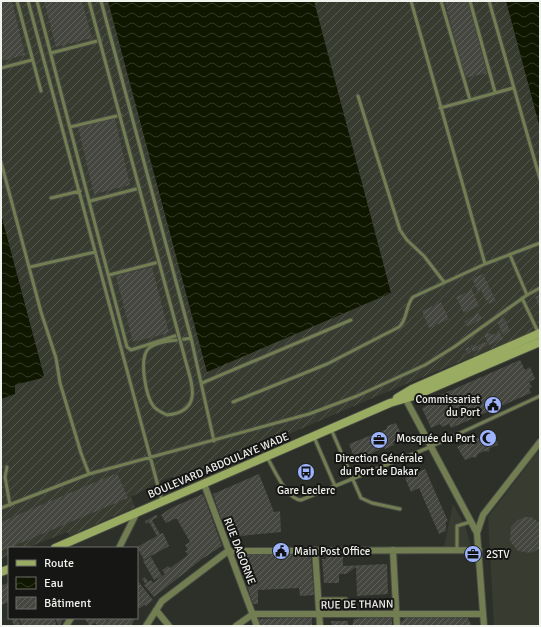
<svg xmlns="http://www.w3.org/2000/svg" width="541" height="627" viewBox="0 0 541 627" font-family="Signika,sans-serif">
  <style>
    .built { fill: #383b30 }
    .industrial { fill: url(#industrial-furrows) }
    .water { fill: url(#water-waves) }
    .building { fill: url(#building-hatch) }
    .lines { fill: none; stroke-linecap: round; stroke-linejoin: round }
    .lane-casing { stroke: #484a45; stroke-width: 5 }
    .street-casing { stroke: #484a45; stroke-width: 8 }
    .secondary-casing { stroke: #484a45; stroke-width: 10 }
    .lane { stroke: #727e51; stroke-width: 3 }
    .street { stroke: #727e51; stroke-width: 6 }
    .secondary { stroke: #99ac61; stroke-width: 8 }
    .lane-bridge-casing { stroke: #484a45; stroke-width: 5; stroke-linecap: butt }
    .lane-bridge { stroke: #727e51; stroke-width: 3 }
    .labels { text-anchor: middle; stroke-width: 4; stroke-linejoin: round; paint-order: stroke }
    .poi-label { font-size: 11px; fill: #f0f2ee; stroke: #161614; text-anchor: end }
    .street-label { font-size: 11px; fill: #f0f2ee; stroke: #161614 }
  </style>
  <defs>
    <pattern id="industrial-furrows" width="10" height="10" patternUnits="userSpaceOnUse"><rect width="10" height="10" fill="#383b30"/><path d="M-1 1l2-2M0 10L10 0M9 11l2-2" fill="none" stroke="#55584e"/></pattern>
    <pattern id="water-waves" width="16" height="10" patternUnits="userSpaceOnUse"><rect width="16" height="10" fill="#101700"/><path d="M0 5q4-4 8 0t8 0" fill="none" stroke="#333926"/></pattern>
    <pattern id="building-hatch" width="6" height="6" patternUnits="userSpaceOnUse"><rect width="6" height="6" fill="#44463f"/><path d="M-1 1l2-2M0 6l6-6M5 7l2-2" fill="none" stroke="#5f615b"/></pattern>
  </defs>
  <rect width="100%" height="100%" fill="#2d2f29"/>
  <path class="built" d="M540,449V626H494L488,517Z
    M453,504L465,525L471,546L444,547Z"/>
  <path class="industrial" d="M1,1H540V329L394,389L189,477L184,475L174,479L173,477L165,479L131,497L135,507L70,536L67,532L27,548H9V555L1,559Z"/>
  <path class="water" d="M108,1H314L391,293L207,372Z
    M506,1H540V128Z
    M1,214L44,376L42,378L15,385V394L1,399Z"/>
  <path class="building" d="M1,1H12L25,55L1,61Z
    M44,1H82L92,38L56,47Z
    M445,1H469L487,73L465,78Z
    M115,118L130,185L94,194L78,127Z
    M152,267L169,333L133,342L116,276Z
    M483,274L496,301L489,304L488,300L486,301L481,290L478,291L472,279Z
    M472,290L479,306L464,313L456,297Z
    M540,295V309L535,297Z
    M441,302L449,319L429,328L422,311Z
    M478,313L482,318L468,327L464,322Z
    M505,318L510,331L503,335L497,321Z
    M500,332L503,339L489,345L484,335L491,333L492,335Z
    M485,342L487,346L473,352L470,346L473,345L474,347Z
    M469,347L471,352L462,357V355L467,352L465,349Z
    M520,360L525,370L530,367L535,379L529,382L532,387L529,388L531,393L451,428L449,424L442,427L440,424L431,428L422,408L431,404L429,400Z
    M396,423L402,436L398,437L399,439L393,442L394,445L385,449L384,447L365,457V455L354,457L349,444L387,429V426Z
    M494,431L498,445L490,448L489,452L485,451L478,454L476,458L473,457L465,460L457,447Z
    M425,469L448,521L446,522V531L439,534L419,488L411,492L405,478Z
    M117,473L128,498L1,551V522Z
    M259,474L274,512L280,511L281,532L229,537L223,520L222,521L213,494Z
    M203,494L222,546L202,559L154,597L144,585L146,584L142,579L145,577L148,582L151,580L153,583L165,574L162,570L168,566L170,568L188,555L185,551L188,550L185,545L190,542L177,519H174L166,523L161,515L171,508Z
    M156,515L158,517L152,520L160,534L163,533L169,546L144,560L137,547L157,536L149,522L146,524L145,521Z
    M525,517H531L540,523V548L531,553L518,551L510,541L511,527L518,520Z
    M241,553H307L311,557L314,595L300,596L299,588L258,590V604H253L238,558Z
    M151,557L162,576L154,580L143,561Z
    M326,557H343V566L387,564L388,594L357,596L356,567L346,574H339V583H324L322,559H326Z
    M137,580L153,600L146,606L145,605L138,609Z
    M9,582V602L1,605V586Z
    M312,617V626H261L259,619Z
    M406,617H467L472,626H401L400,623Z
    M11,618H17L21,626H14Z
    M19,618H54L57,626H22Z
    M55,618H64L59,626Z
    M84,618H105L107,621L111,618H135L131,626H98L95,623L90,626Z
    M364,618H392V626H352L354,619Z
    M331,621H348V626H332Z"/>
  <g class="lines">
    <g class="lane-casing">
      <path id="lane" d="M17,1L41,91
        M28,1C74,167 117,334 162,501
        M37,1L127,347L131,350L178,335
        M101,1L191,338L214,441
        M441,1L470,100L513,88
        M470,1L495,92
        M489,1L540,179
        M51,53L101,40
        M1,68L32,60
        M358,96L400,230L407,240L424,256L444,282
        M440,108L470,100
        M70,127L121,115
        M1,162L41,312L56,358L60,383L81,453L89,474
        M51,198L80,191
        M90,201L140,188
        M510,255L527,295
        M485,264L540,243
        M30,267L95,252
        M109,275L159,262
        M522,298L538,332
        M184,355C190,380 206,411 167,415C163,413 158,411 154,407C146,397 138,358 149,348C159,340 178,341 191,338
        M202,383L351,320
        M233,402L327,364L399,327C408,319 405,306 413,297L485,264L411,1
        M331,429L361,498L372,503L400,509
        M314,437L335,486
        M267,457C274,469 287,500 301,500L430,447L540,396
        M7,467L5,477L10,505
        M1,508L89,474L309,414L357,396L425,365L454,347L527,295L540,288
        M457,550V526L470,522
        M318,599H346"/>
    </g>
    <g class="street-casing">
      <path id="street" d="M404,396L477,533L484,626
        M204,484L257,626
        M477,533L483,515L540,442
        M119,548L137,512
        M315,550L320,626
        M393,550L397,626
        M156,610L169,626
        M66,626L71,618
        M146,626L162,601L228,551L479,550
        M236,626L253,614H482"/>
    </g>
    <g class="secondary-casing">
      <path id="secondary" d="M397,398L412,389L540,333
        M55,548L390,403L414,396L540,342
        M1,572L9,569"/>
    </g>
    <use href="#lane" class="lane"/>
    <use href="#street" class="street"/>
    <use href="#secondary" class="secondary"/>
    <g class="lane-bridge-casing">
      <path id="lane-bridge" d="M89,1L184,355"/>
    </g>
    <use href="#lane-bridge" class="lane-bridge"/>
  </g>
  <defs>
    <g id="civic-disc" transform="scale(0.9)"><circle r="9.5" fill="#9db4fd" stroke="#161614"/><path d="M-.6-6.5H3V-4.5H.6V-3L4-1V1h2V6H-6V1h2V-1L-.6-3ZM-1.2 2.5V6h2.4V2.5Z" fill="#111"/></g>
    <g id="mosque-disc" transform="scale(0.9)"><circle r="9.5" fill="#9db4fd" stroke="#161614"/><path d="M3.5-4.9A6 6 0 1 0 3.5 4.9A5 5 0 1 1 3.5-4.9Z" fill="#111"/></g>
    <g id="office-disc" transform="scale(0.9)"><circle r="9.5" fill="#9db4fd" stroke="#161614"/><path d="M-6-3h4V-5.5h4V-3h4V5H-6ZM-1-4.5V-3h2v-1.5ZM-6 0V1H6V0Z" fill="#111"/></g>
    <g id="bus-disc" transform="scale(0.9)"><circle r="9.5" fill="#9db4fd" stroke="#161614"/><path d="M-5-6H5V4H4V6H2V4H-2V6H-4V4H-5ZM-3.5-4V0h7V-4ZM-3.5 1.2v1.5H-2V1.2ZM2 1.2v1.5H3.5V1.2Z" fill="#111"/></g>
  </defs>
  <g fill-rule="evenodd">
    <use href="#civic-disc" x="493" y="405"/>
    <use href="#mosque-disc" x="488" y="438"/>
    <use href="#office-disc" x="379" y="440"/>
    <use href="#bus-disc" x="306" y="472"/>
    <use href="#civic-disc" x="281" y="551"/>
    <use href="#office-disc" x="473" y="554"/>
  </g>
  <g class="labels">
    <g class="poi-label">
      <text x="480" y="403">Commissariat<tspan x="480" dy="13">du Port</tspan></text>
      <text x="475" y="442">Mosquée du Port</text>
      <text x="379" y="462" text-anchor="middle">Direction Générale<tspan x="379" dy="13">du Port de Dakar</tspan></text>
      <text x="306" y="494" text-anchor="middle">Gare Leclerc</text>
      <text x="294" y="555" text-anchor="start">Main Post Office</text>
      <text x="486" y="558" text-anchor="start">2STV</text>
    </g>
    <g class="street-label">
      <text transform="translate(218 465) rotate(-23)" y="4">BOULEVARD ABDOULAYE WADE</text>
      <text transform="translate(240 551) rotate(69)" y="4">RUE DAGORNE</text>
      <text transform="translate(357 604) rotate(-1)" y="4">RUE DE THANN</text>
    </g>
  </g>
  <rect width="541" height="627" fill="none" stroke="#f0f2ee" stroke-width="4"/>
  <rect x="8" y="547" width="130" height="72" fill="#161614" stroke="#6d6e6b"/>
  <rect x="16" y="560" width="20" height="6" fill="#99ac61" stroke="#6d6e6b"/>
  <text x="44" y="567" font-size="12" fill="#f0f2ee">Route</text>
  <rect x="16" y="577" width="20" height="12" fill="url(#water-waves)" stroke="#6d6e6b"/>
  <text x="44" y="587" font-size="12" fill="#f0f2ee">Eau</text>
  <rect x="16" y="597" width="20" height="12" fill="url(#building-hatch)" stroke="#6d6e6b"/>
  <text x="44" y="607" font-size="12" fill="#f0f2ee">Bâtiment</text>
</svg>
